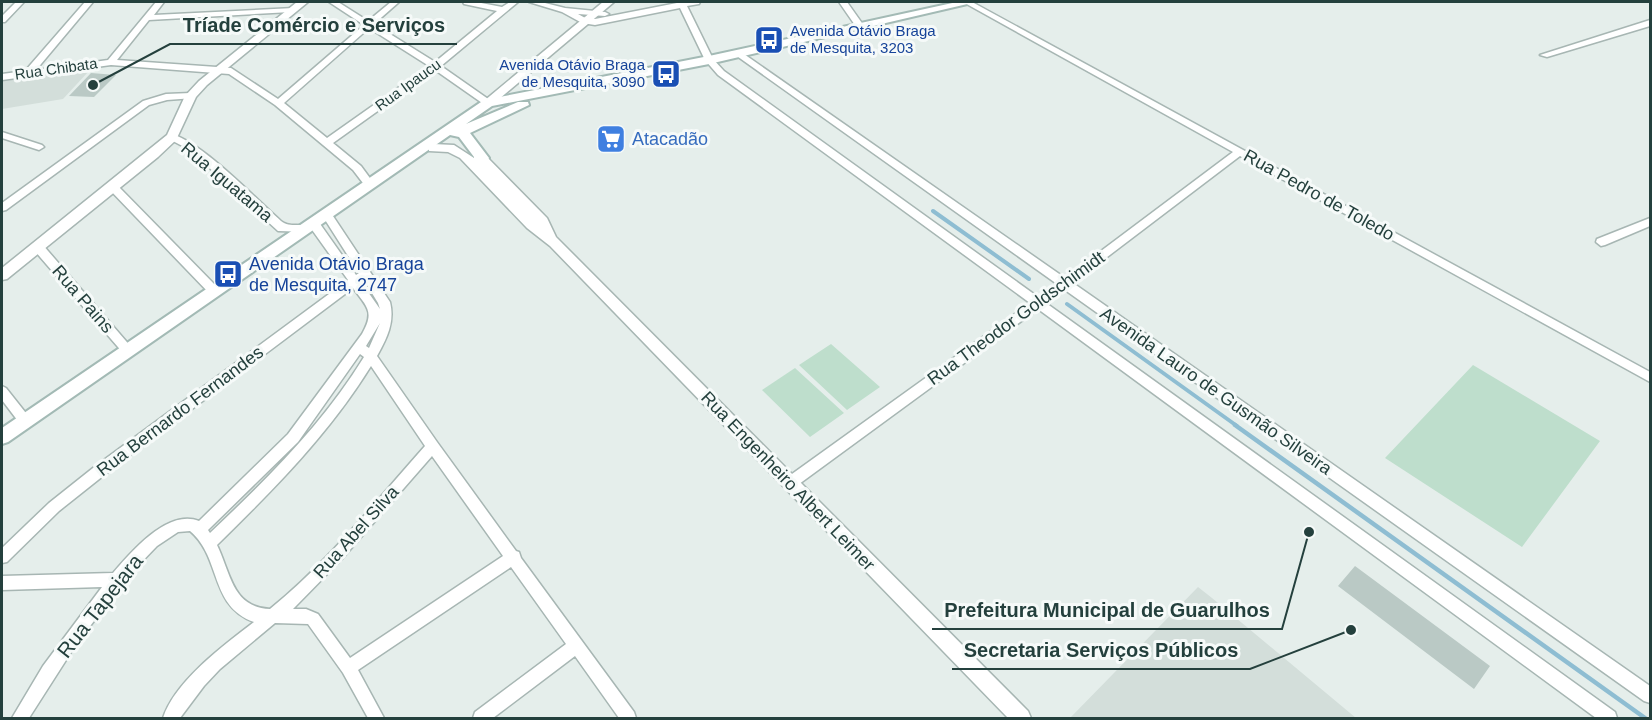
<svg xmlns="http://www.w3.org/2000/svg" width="1652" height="720" viewBox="0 0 1652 720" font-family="Helvetica,sans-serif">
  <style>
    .built { fill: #d3deda }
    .green { fill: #bedecc }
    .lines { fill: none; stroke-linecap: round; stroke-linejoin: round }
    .stream-far1 { stroke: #8ebdd2; stroke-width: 4 }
    .stream { stroke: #8ebdd2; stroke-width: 4.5 }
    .building { fill: #bac9c5 }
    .minor-casing { stroke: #a7b6b3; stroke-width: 3 }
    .tertiary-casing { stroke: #a7b6b3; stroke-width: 3 }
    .secondary-casing { stroke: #a3bab5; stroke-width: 4 }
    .minor { fill: #fff; fill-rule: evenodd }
    .tertiary { fill: #fff; fill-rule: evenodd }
    .secondary { fill: #fff; fill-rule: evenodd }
    .labels { text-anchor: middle; stroke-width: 6; stroke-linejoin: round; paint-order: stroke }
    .far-transit-label { font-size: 15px; fill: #164399; stroke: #f6faf9; text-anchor: start }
    .far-street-label { font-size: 15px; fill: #24403d; stroke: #f6faf9 }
    .shop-label { font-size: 18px; fill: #366cbe; stroke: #f6faf9; text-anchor: start }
    .street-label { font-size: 18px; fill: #24403d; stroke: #f6faf9 }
    .transit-label { font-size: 18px; fill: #164399; stroke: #f6faf9; text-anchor: start }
    .near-street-label { font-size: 21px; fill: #24403d; stroke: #f6faf9 }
    .leader { fill: none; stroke: #24403d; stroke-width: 2 }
    .callout-dot { fill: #24403d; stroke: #f6faf9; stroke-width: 2 }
    .callout-label { font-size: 20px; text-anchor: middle; font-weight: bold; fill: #24403d; stroke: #f6faf9; stroke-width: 6; stroke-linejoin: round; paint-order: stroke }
  </style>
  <rect width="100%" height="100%" fill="#e5eeeb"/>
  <path class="built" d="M89,71L63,99L2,109V81Z
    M1198,587L1212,598L1356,718H1070Z"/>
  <path class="green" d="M831,344L880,387L847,410L799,365Z
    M1473,365L1600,441L1522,547L1385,458Z
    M795,368L844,413L810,437L762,390Z"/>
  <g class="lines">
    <path class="stream-far1" d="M933,211L1029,279
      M1067,304L1237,426"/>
    <path class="stream" d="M1235,425L1645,718"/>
  </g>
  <path class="building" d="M91,73L116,75L94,97L69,96Z
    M1355,566L1490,666L1474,689L1338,586Z"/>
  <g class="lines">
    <g class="minor-casing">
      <path id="minor" d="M16,2H24L5,22H2V16Z
        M85,2H93L36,70L108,60L156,2H164L154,15L294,8V12H291L149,20L117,60L231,68L278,99L364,25L329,2H338L368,21L391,2H399L374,24L435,62L497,11L464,4L463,2H476L502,7L510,2H518L441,66L491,101V105H485L435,70L333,143L361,166L375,185L370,188L366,187L353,170L275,105L229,74L111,65L2,80V74L25,71ZM369,28L429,66L327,138L284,103Z
        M529,2H541L565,8L605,12L609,14L605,16L578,14L587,19H595L682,2H700L699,4L687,6L713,59L724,71L1038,297L1057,284L734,54L741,52L1065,278L1233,152L963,2H972L1650,372V382L1240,156L1073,283L1650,686V703L1644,701L1065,290L1046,303L1615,712L1617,718H1596L1038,309L795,487L790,489L785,487L783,483L785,479L1030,303L718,75L705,60L680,8L595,25L582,23L562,12Z
        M839,2H847L864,26L863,28H857Z
        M1650,20V26L1547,57L1540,55Z
        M191,93L194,94V98L167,100L149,105L6,210L2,211V203L143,101L166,94Z
        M2,132L42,145L44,147L39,150L2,138Z
        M172,134C205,145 254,197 281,221C290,229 303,221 311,229L310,232L278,231L190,150L169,139V135Z
        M113,184L117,185L218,288L220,291L218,294H210L109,189V185Z
        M327,211L331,213L390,302C395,322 387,338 377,356L437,442L516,551L519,552L521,558L634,712L636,718H619L575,656L493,718H473L475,712L566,644L511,567L358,670L384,718H368L343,673L308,624L275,623L220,669L204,686L180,718H163C175,681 224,645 254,622C209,606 222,558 190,531L178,532L157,546L131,573L77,643L29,718H12L43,666L102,587L2,590V576L113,573C130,553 168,508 199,521L288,434L362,334C375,311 367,307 353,288L103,476L59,511L7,562L2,563V548L49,503L93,468L348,280L310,227L309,224L310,221H318L356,275L359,273L322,215ZM364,280L378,303L380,309L361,282ZM380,323L369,348L366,346ZM360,354L364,357C323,424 267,479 210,533L208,530L298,442ZM371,366L425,446C375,502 328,562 270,609C232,607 231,574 217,545C274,489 329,434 371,366ZM432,456L503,556L350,658L318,614L306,609H293L342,559Z
        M1650,218V226L1605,245L1601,246L1596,242L1597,239Z
        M38,243L42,244L132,348L134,351L132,354H124L34,250L33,247Z
        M2,386L6,388L29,417L31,421L29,425L25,426L21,425L2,400Z"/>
    </g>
    <g class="tertiary-casing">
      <path id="tertiary" d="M297,2H308L207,85L196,97L176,140L158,157L7,279L2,280V268L167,135L185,96L199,81Z
        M603,2H614L492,105H484V101Z
        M433,144L454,145L474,158V152H482L547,218L556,237L1028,711L1031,718H1008L550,246L527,228L460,158L448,152L429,151V145Z"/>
    </g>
    <g class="secondary-casing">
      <path id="secondary" d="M957,2H976L709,64L492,106L466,124L518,102H528L529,105L470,133L489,158L487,161H477L459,137L450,135L8,442L2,444V428L484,100L709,56Z"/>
    </g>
    <use href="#minor" class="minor"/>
    <use href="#tertiary" class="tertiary"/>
    <use href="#secondary" class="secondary"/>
  </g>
  <defs>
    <g id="bus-square" transform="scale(1.5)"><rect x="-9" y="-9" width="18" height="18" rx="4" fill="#1a4fb4" stroke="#f6faf9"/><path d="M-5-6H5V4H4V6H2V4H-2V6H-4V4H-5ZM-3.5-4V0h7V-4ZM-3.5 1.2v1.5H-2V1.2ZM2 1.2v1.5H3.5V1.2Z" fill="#fff"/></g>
    <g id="supermarket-square" transform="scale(1.5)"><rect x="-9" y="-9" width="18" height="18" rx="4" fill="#3f7fe0" stroke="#f6faf9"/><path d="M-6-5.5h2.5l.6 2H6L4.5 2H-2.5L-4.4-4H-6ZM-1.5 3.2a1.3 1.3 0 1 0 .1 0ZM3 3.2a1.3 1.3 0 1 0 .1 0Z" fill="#fff"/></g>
  </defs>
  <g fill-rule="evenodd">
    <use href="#bus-square" x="769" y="40"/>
    <use href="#bus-square" x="666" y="74"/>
    <use href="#supermarket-square" x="611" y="139"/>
    <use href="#bus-square" x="228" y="274"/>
  </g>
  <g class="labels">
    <g class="far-transit-label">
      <text x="790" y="36">Avenida Otávio Braga<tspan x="790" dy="17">de Mesquita, 3203</tspan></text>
      <text x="645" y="70" text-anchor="end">Avenida Otávio Braga<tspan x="645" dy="17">de Mesquita, 3090</tspan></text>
    </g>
    <g class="far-street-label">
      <text transform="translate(56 69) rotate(-8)" y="5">Rua Chibata</text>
      <text transform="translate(408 85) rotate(-36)" y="5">Rua Ipaucu</text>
    </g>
    <g class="shop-label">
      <text x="632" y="145">Atacadão</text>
    </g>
    <g class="street-label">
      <text transform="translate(227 182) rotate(40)" y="6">Rua Iguatama</text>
      <text transform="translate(1319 195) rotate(29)" y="6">Rua Pedro de Toledo</text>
      <text transform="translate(83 299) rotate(49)" y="6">Rua Pains</text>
      <text transform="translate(1016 318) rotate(-36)" y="6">Rua Theodor Goldschimidt</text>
      <text transform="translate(1216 391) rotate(35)" y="6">Avenida Lauro de Gusmão Silveira</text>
      <text transform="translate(180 411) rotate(-37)" y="6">Rua Bernardo Fernandes</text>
      <text transform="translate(788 481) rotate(46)" y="6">Rua Engenheiro Albert Leimer</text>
      <text transform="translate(356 532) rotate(-48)" y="6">Rua Abel Silva</text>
    </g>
    <g class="transit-label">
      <text x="249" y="270">Avenida Otávio Braga<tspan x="249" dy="21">de Mesquita, 2747</tspan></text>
    </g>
    <g class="near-street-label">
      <text transform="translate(100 606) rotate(-52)" y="7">Rua Tapejara</text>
    </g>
  </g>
  <path class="leader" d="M93 85L170 44H457M1309 532L1282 629H932M1351 630L1250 669H952"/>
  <g class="callout-dot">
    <circle cx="93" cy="85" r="6"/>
    <circle cx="1309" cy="532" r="6"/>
    <circle cx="1351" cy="630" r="6"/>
  </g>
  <g class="callout-label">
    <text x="314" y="32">Tríade Comércio e Serviços</text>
    <text x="1107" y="617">Prefeitura Municipal de Guarulhos</text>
    <text x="1101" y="657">Secretaria Serviços Públicos</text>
  </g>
  <rect width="1652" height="720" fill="none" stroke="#24403d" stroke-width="6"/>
</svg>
